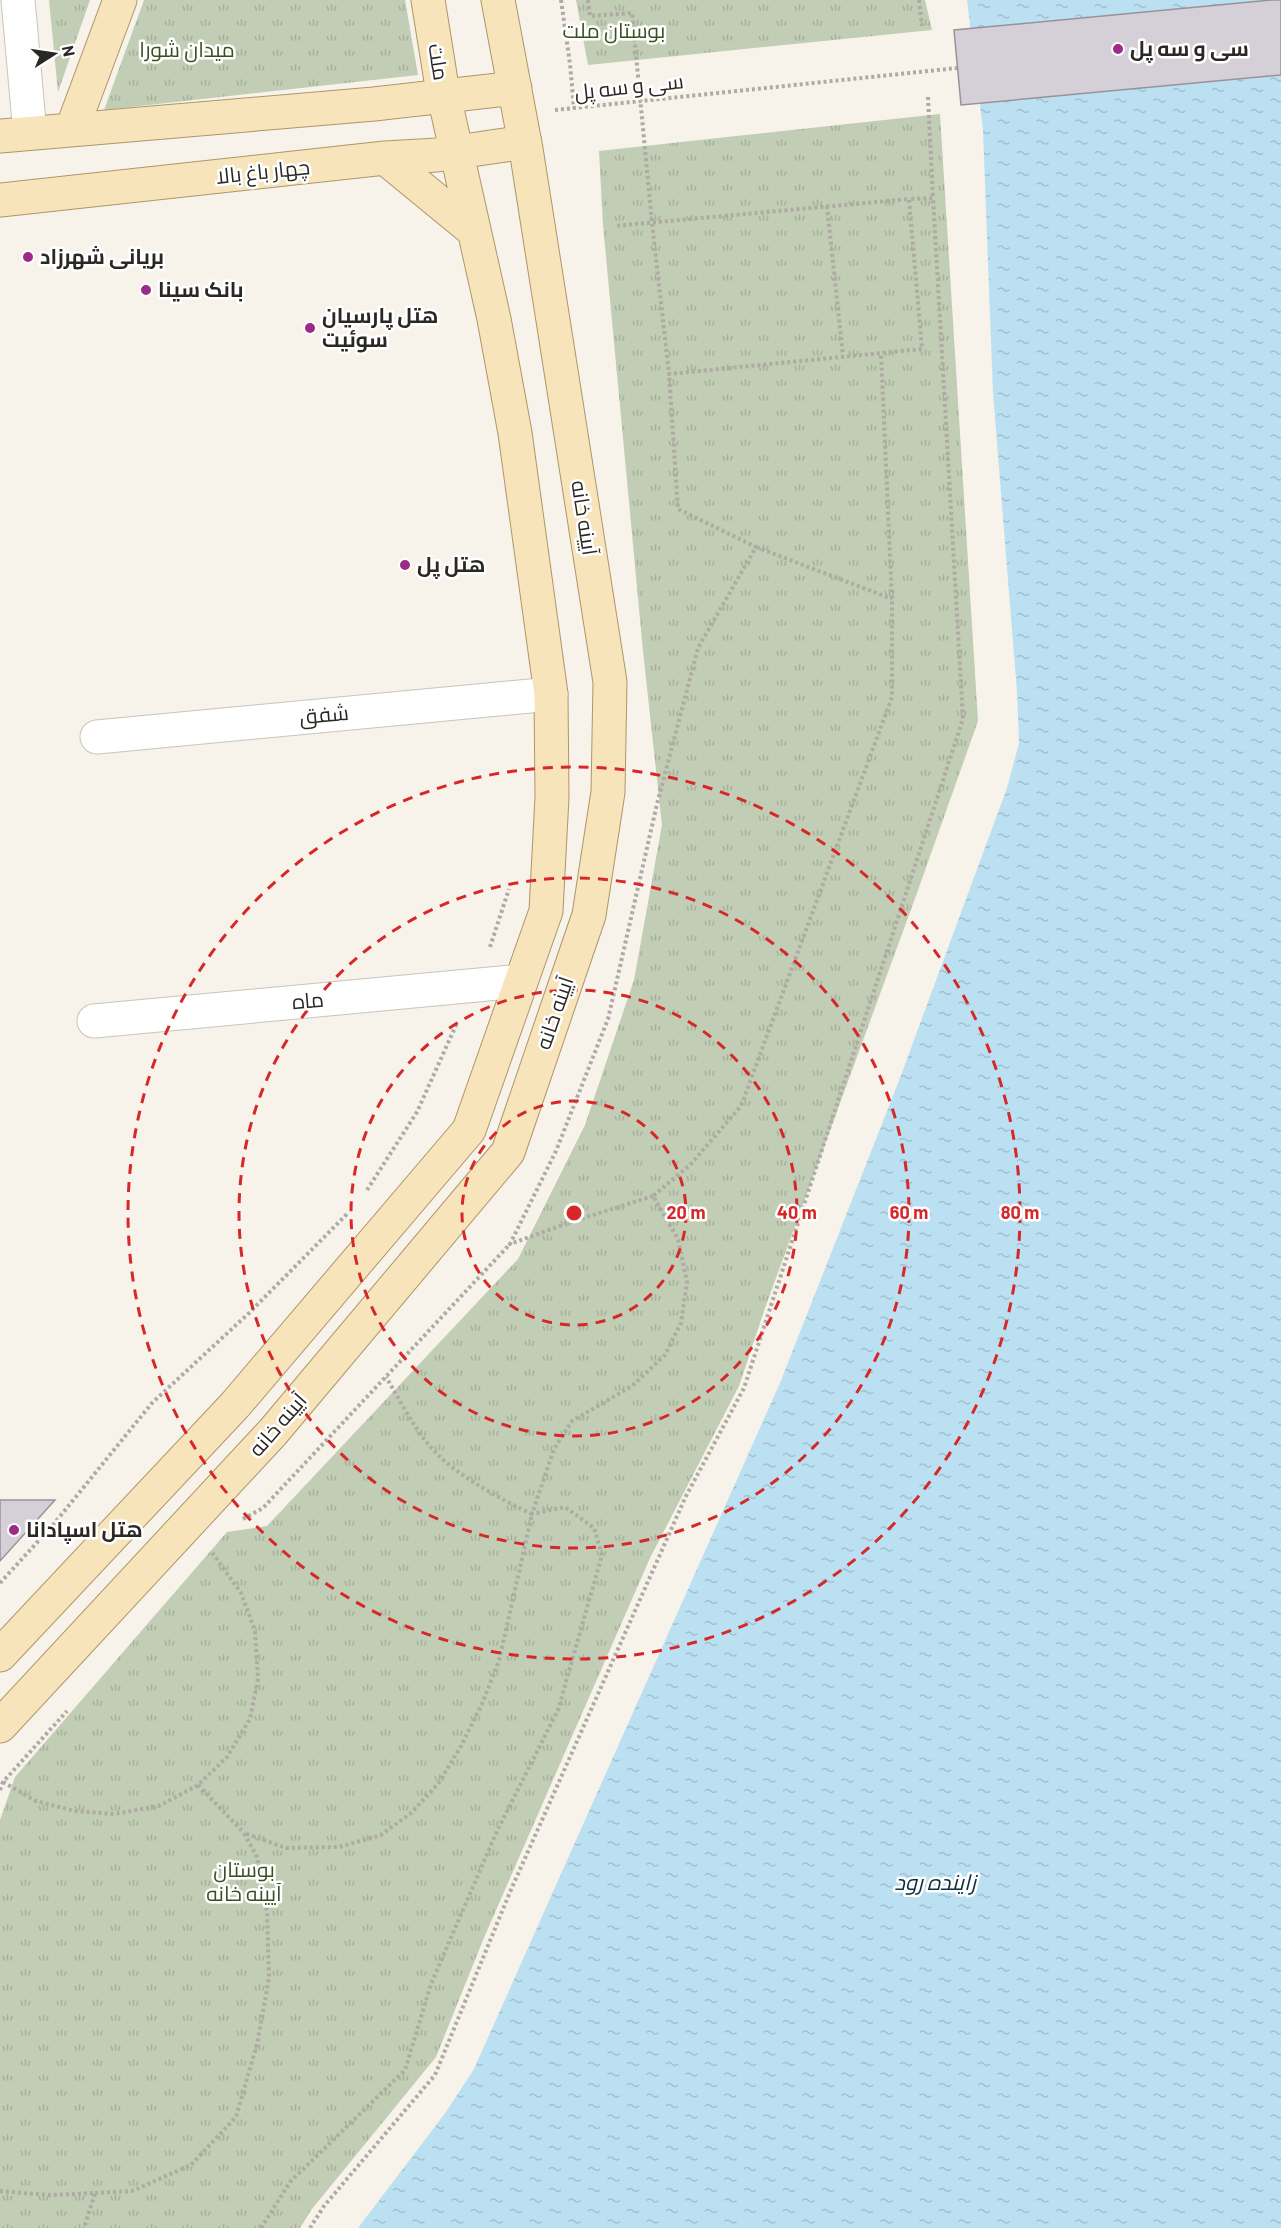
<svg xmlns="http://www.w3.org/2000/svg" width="1281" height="2228" viewBox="0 0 1281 2228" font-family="Barlow,Cairo,sans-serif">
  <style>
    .park { fill: url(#park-tufts) }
    .water { fill: url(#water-ripples) }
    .building { fill: #d5cfd7; stroke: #989299; stroke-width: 1.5 }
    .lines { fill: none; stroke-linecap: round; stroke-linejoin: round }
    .minor-casing { stroke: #c9c4bc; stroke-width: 35 }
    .primary-casing { stroke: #ad9669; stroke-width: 35 }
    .path { stroke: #aeaaa4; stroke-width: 4; stroke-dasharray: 3 3; stroke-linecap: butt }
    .minor { stroke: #fff; stroke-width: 33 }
    .primary { stroke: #f8e4bb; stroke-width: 33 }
    .ring { fill: none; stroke: #d62828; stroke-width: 3; stroke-dasharray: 10 8 }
    .poi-dot { fill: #9c2a87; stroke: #fff; stroke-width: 2 }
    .labels { text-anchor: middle; stroke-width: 5; stroke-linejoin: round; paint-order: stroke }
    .park-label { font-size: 21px; fill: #3b4f20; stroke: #fff }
    .poi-label { font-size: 21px; font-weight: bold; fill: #2a2825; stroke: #fff; text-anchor: start }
    .street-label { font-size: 21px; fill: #2a2825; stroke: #fff }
    .water-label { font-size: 22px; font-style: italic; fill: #0d2e3b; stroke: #fff }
    .centre { fill: #d62828; stroke: #fff; stroke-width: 3 }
    .ring-label { font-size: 18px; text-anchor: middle; font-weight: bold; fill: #d62828; stroke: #fff; stroke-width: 5; stroke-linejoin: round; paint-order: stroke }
  </style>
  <defs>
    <pattern id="park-tufts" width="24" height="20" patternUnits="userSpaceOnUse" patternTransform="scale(1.5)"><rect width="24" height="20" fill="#c1cdb4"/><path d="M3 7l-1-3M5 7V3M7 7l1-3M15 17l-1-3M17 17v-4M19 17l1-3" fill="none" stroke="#a6b09b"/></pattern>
    <pattern id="water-ripples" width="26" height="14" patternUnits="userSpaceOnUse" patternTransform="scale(1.5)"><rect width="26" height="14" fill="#bbe0f1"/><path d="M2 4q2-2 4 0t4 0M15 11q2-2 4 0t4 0" fill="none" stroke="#a1c0ce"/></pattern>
  </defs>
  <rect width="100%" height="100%" fill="#f7f2ea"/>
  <path class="park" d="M49,0H90L58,92Z
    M144,0H405L418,75L104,110Z
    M576,0H925L932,30L588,65Z
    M940,114L978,721L917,893L765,1308L739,1386L650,1558L483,1940L436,2057L312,2209L300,2228H0V1820L15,1777L227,1532L267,1526L518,1259L585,1125L634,980L662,825L643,651L603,225L599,151Z"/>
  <path class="water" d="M967,0H1281V2228H358L446,2112L474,2069L780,1383L900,1078L1007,788L1019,743L1017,692L993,393L983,130Z"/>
  <path class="building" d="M1271,0H1281V75L961,105L954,30Z
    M0,1500H55L0,1561Z"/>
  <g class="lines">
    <g class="minor-casing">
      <path id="minor" d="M18,0L30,133
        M97,737L551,694
        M94,1021L521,981"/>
    </g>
    <g class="primary-casing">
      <path id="primary" d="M72,129L120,0
        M0,136L374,104L515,88
        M385,158L474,231
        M0,200L385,158L437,155L525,142
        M0,1655L235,1405L469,1130L546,911L552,797L551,694L515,433L494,319L442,87L428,0
        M0,1726L273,1432L508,1152L589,915L608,792L610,682L526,149L498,0"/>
    </g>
    <path class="path" d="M561,0L570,64L574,108
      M588,0L590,16L632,13L652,223L669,374L922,349L909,199C811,208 712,217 614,226
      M919,0L922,26
      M928,97L933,198
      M555,110L957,68
      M827,206L843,356
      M756,547L892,599
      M490,947L509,889
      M367,1190L417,1112L457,1023
      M653,1196L571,1222L510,1244L556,1151L608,1019L657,804L698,648L756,547L678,509L669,374
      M243,1519L263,1508L510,1244
      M0,1583L53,1525L152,1403L249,1313L347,1214
      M3,1782L36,1801L75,1811L114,1814L159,1806L198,1785L227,1757L250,1719L258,1679L255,1631L241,1593L211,1551
      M198,1785L244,1833
      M0,1790L3,1782L67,1711
      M0,2191L50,2195L95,2193L84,2228
      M95,2193L132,2191L191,2165L236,2117L257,2044L269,1978L267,1912L257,1857L244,1833L286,1848L339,1847L381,1835L411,1813L438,1784L461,1746L482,1704L499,1661L532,1514C500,1499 450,1472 428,1444C412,1424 399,1399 386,1377
      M261,2228L290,2182L405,2070L431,1984L497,1831L558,1710L602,1555L594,1528L565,1507L532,1514L554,1449L572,1421L632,1386L665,1355L681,1323L687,1282L678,1239L653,1196L690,1165L741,1106L892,697V599L881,354
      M310,2228L324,2206L435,2075L510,1892L686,1496L744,1388L963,719L933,198L909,199"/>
    <use href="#minor" class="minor"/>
    <use href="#primary" class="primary"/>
  </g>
  <g class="ring">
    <circle cx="574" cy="1213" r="112"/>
    <circle cx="574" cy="1213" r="223"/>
    <circle cx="574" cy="1213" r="335"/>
    <circle cx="574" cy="1213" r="446"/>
  </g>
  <g class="poi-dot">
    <circle cx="1118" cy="49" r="6"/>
    <circle cx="28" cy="257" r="6"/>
    <circle cx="146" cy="290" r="6"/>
    <circle cx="310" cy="328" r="6"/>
    <circle cx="405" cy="565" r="6"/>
    <circle cx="14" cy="1530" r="6"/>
  </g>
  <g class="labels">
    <g class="park-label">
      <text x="614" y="38">بوستان ملت</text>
      <text x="187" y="57">میدان شورا</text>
      <text x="244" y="1877">بوستان<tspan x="244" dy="24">آیینه خانه</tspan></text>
    </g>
    <g class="poi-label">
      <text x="1130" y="56">سی و سه پل</text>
      <text x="40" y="264">بریانی شهرزاد</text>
      <text x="158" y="297">بانک سینا</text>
      <text x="322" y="323">هتل پارسیان<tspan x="322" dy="24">سوئیت</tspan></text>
      <text x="417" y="572">هتل پل</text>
      <text x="26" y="1537">هتل اسپادانا</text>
    </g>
    <g class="street-label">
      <text transform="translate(438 62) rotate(81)" y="7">ملت</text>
      <text transform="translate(629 87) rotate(-6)" y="7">سی و سه پل</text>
      <text transform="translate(263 172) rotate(-6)" y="7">چهار باغ بالا</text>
      <text transform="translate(584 518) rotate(81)" y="7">آیینه خانه</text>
      <text transform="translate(324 715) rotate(-5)" y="7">شفق</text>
      <text transform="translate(308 1001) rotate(-5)" y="7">ماه</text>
      <text transform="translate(555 1013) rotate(-71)" y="7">آیینه خانه</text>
      <text transform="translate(278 1425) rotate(-49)" y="7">آیینه خانه</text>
    </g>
    <g class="water-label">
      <text x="935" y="1890">زاینده رود</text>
    </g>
  </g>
  <circle cx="574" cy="1213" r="9" class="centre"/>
  <g class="ring-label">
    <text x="686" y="1219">20 m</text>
    <text x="797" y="1219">40 m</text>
    <text x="909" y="1219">60 m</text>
    <text x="1020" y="1219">80 m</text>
  </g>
  <g transform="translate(54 54) rotate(78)" stroke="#ffffff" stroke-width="4.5" paint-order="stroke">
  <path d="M0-4.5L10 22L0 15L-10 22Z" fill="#2a2825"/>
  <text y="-9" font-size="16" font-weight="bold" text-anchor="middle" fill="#2a2825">N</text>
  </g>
</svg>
